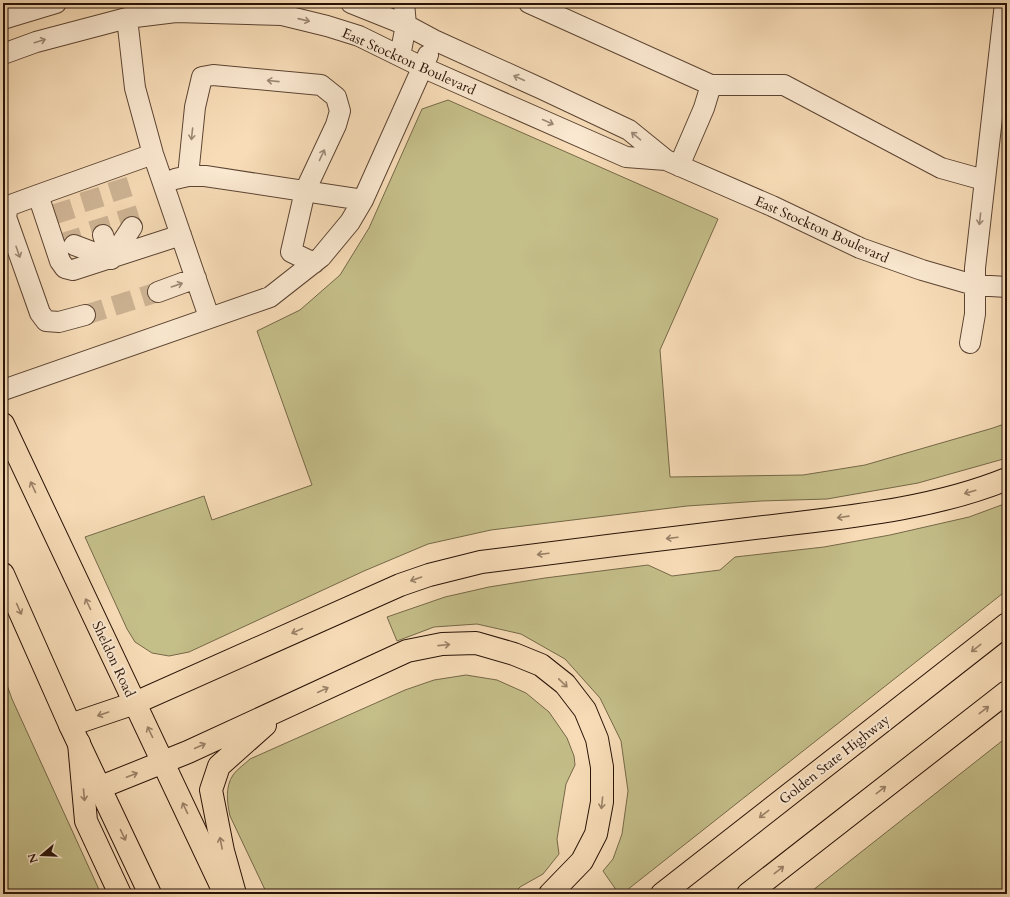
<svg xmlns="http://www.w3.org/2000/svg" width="1010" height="897" viewBox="0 0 1010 897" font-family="Cardo,serif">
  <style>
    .green { fill: #c4be89; stroke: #766848 }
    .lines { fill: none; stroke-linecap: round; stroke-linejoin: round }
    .minor-tunnel { stroke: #ceb494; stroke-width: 20; stroke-dasharray: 20 10; stroke-linecap: butt }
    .minor-casing { stroke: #5c4432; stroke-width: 22 }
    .major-casing { stroke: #291206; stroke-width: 24 }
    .highway-casing { stroke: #291206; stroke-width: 24 }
    .minor { stroke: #fae8d0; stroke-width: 20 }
    .major { stroke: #f7dcb7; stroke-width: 22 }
    .highway { stroke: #f7dcb7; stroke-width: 22 }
    .oneway { stroke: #9c8875 }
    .oneway2 { stroke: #9a8167 }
    .labels { text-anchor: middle; stroke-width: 4; stroke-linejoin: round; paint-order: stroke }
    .street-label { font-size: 14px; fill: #291206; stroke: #fae8d0 }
  </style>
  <rect width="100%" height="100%" fill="#f7dcb7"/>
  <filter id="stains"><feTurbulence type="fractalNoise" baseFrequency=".005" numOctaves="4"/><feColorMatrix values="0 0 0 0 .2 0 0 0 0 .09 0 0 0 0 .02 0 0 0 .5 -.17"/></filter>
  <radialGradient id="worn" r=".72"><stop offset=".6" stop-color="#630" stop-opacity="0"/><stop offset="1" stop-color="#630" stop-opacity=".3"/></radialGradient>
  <path class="green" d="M448,100L718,219L660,350L670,477L803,475L865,465L993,428L1007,423V458L918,483L827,499L761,501L687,506L491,530L428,544L364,571L189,652L169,656L152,653L135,642L127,629L85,537L204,496L212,520L312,485L257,331L300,310L340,275L369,228L422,109Z
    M1007,503V590L622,894H619L603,871L613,859L622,834L628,791L621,741L600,698L565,659L521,634L477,624L434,627L397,641L387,617L445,597L489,587L545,578L648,565L672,576L720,570L735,557L824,547L890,535L969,517Z
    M3,674L12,699L101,894H3Z
    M466,675L497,680L526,693L549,712L567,738L574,756L575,765L566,784L557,839L559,854L543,874L520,887L513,894H267L230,816C227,802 225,787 233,775C237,769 245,764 250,759L405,690L434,680Z
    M1007,737V894H808Z"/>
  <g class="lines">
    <path class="minor-tunnel" d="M117,180L132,227
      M89,190L103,235
      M60,202L74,245
      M85,315L158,292"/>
    <g class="minor-casing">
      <path id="minor" d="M351,3L406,25L434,40L542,89L629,130L666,160L772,206L860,248L922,270L974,285L1007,287
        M529,3L711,85
        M127,18L135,88L153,154L209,317
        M3,19L56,3
        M3,54L36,42L127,18L176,12L282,15L327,26L359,36L422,67L626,157L666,160
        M400,56L406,25L404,3
        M153,154L38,195L60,261L65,268L73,270L181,235
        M679,166L704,108L711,85H784L941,168L984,180
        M188,176L195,107L202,77L213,75L321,85L336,97L340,111L336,125L305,191L291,252L314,263
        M175,179L188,176H205L363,200
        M38,195L8,206L6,217L40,313L46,321L59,322L85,315
        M103,235L111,259
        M74,245L111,259
        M111,259L132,227
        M158,292L196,278
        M970,343L975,314V268L1005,3
        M3,390L270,297L321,257L350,222L363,200L428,55"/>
    </g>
    <g class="major-casing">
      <path id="major" d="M3,424L225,894
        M3,574L70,725L150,894"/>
    </g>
    <g class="highway-casing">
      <path id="highway" d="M70,725L135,703L400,585L429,575L481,562C575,550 670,538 764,527C846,517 930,510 1007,479
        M79,743L86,821L120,894
        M101,787L188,752L407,651L442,644L476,643L514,654L541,665L565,684L585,710L597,739L602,767V802L596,834L582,861L550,894
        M235,894L223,851L211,790L219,766L265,725
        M662,894L1007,624
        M748,894L1007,692"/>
    </g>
    <use href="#minor" class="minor"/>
    <use href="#major" class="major"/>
    <use href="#highway" class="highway"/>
  </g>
  <defs><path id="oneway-shaft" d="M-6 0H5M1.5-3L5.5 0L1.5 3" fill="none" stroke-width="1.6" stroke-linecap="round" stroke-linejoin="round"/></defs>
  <g class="oneway">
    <use href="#oneway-shaft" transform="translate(304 20) rotate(13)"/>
    <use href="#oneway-shaft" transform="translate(40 41) rotate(-17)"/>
    <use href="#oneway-shaft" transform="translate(519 78) rotate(-156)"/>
    <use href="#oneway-shaft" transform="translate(273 81) rotate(-174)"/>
    <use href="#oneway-shaft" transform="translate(548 122) rotate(24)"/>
    <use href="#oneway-shaft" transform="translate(192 134) rotate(96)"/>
    <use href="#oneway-shaft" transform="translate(636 136) rotate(-140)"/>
    <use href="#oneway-shaft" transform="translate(322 155) rotate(-65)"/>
    <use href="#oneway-shaft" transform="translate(980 219) rotate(96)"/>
    <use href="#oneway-shaft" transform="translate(18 252) rotate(71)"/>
    <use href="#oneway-shaft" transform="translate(177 285) rotate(-19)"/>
  </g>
  <g class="oneway2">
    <use href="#oneway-shaft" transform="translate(33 487) rotate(-115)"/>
    <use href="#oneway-shaft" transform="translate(970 492) rotate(164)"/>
    <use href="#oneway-shaft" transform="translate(843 517) rotate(172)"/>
    <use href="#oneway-shaft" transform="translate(672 538) rotate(173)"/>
    <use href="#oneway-shaft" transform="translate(543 554) rotate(173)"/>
    <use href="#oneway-shaft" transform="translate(416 579) rotate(161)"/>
    <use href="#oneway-shaft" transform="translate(88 604) rotate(-115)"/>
    <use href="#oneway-shaft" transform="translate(19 609) rotate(66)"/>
    <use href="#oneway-shaft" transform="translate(297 631) rotate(156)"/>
    <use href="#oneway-shaft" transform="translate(444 645) rotate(-6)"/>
    <use href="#oneway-shaft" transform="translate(976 648) rotate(142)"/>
    <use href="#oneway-shaft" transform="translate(563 683) rotate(44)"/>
    <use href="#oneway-shaft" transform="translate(323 690) rotate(-25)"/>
    <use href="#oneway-shaft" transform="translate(984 710) rotate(-38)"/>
    <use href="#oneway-shaft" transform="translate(103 714) rotate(161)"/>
    <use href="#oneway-shaft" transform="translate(150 732) rotate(-116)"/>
    <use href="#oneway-shaft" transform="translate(200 746) rotate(-24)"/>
    <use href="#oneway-shaft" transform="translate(132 775) rotate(-21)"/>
    <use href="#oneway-shaft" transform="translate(881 790) rotate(-38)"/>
    <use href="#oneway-shaft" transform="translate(84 795) rotate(85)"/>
    <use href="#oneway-shaft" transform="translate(602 803) rotate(96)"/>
    <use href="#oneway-shaft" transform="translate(185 808) rotate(-115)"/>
    <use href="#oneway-shaft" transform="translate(764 814) rotate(142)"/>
    <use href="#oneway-shaft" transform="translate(123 835) rotate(65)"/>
    <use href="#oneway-shaft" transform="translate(221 843) rotate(-101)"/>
    <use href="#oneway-shaft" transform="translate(779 870) rotate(-38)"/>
  </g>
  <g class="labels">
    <g class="street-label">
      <text transform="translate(409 61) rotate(24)" y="5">East Stockton Boulevard</text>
      <text transform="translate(822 229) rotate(24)" y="5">East Stockton Boulevard</text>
      <text transform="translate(114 659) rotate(65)" y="5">Sheldon Road</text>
      <text transform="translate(834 759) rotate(-38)" y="5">Golden State Highway</text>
    </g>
  </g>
  <rect width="1010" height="897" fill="none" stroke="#f7dcb7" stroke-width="16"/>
  <rect x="4" y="4" width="1002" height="889" fill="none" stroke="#291206" stroke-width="2"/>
  <rect x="8" y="8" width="994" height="881" fill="none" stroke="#291206"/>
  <g transform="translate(42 855) rotate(251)" stroke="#fae8d0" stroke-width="3" paint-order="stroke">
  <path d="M0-3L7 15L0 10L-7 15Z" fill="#291206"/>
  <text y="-6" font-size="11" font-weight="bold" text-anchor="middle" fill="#291206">N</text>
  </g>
  <rect width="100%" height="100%" filter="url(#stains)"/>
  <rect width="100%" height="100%" fill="url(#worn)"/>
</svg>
